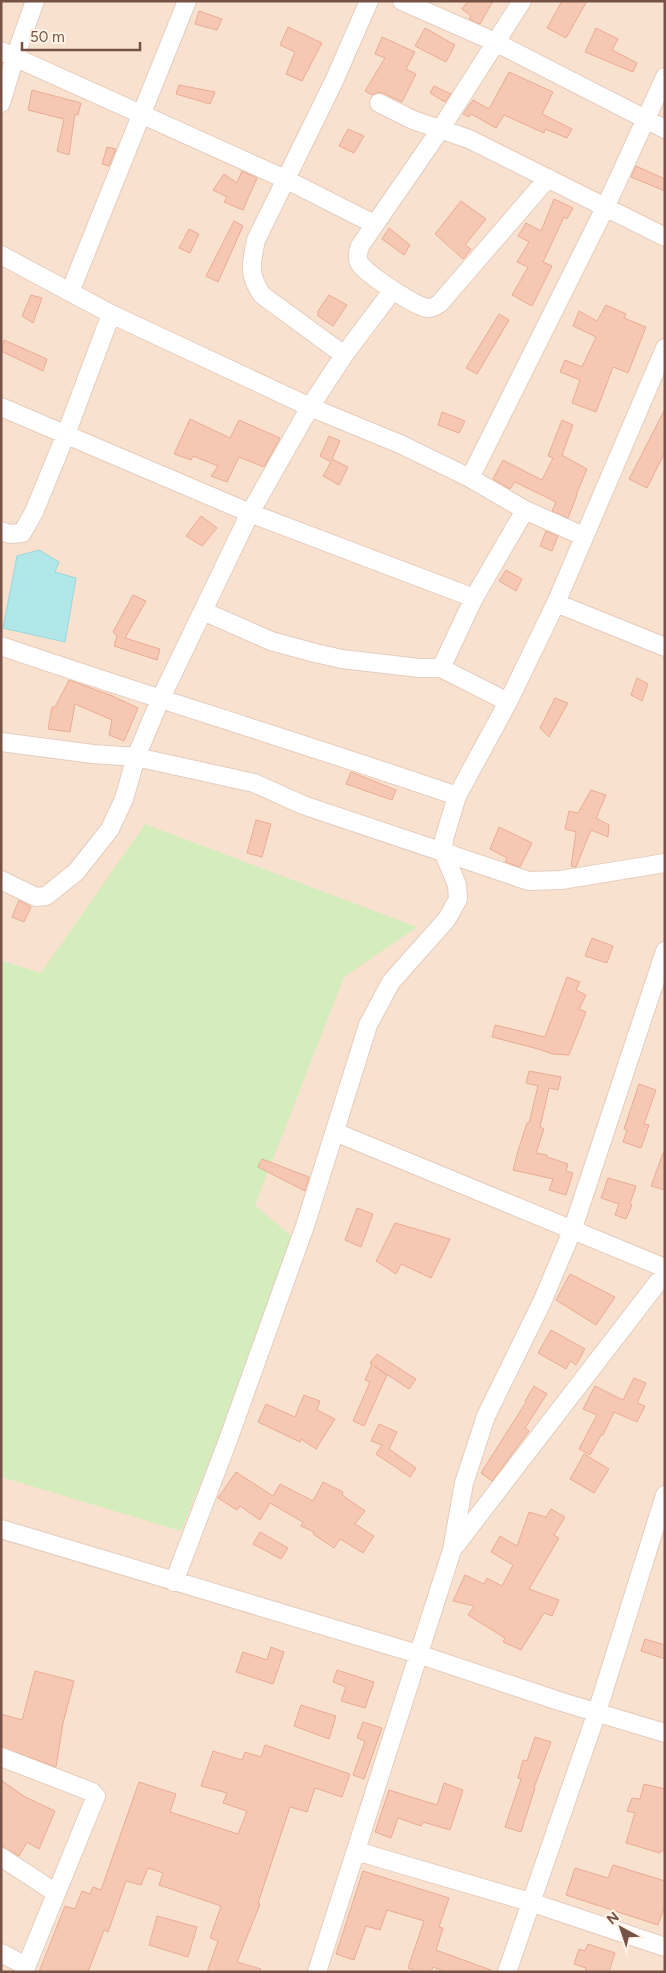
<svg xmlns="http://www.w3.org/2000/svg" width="666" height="1973" viewBox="0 0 666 1973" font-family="Figtree,sans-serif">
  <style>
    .residential { fill: #f8e2cf }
    .green { fill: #d5edbc }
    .water { fill: #b2e7e9; stroke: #97d8dc }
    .building { fill: #f6c8b4; stroke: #eaab93 }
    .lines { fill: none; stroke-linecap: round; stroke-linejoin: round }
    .minor-casing { stroke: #e5ccbd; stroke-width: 20 }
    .minor { stroke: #fff; stroke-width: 18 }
  </style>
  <rect width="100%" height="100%" fill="#feefdf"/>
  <path class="residential" d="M1,1H665V1972H1Z"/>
  <path class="green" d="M145,824L417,927L344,977L255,1205L299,1243L181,1531L1,1477V960L41,973Z"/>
  <path class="water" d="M39,550L59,562L55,572L76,578L65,642L3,628L17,556Z"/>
  <path class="building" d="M468,1H493L480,24L469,19L471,16L462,9Z
    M562,1H587L566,38L547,28Z
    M199,11L222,19L217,30L195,24Z
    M288,27L322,43L302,81L286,74L295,52L280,45Z
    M425,28L455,45L446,62L415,46Z
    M596,28L618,39L612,50L637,63L633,72L585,52Z
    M382,37L415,52L406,69L416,74L402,102L383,93L378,92L372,95L365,91L385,58L375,54Z
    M509,72L553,92L542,114L572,129L567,138L545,129L544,133L504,115L496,128L471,114L469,117L463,114L473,100L489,109Z
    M179,85L215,92L210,104L176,94Z
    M434,86L451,94L445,102L430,93Z
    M32,90L81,103L78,115L75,114L69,155L57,151L64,119L28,110Z
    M348,129L364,136L354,153L339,146Z
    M107,147L116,149L109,166L102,164Z
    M636,166L665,179V191L631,177Z
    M242,171L257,178L243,210L224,202L227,197L213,190L224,174L237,183Z
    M554,199L573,208L567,219L564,217L543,262L552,266L532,306L512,295L528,267L517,262L529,242L518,236L526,223L541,231Z
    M461,201L486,219L465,245L471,249L463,259L435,234Z
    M234,221L243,226L218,282L206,276Z
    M389,228L410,245L404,255L382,239Z
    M189,229L199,234L190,253L179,248Z
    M31,295L42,298L33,323L22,316Z
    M329,295L347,305L333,326L318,316V311Z
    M606,305L626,314L624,318L646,327L628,373L613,367L596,412L572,403L580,380L560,372L565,360L582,367L596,337L573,326L579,311L597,321Z
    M499,314L509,320L477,374L466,368Z
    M4,340L47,359L43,371L1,351Z
    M665,409V452L647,488L629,479Z
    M442,412L465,421L459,433L438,425Z
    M190,419L230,438L239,420L280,438L264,467L239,457L227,482L211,476L218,466L193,456L191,460L174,454Z
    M562,420L573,425L562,455L587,469L576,495H577L568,518L552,511L556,502L515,482L510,489L493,479L503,460L542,480L553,458L548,456Z
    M329,436L340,441L332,459L348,467L339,485L323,476L331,462L320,456Z
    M201,516L217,528L202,546L186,536Z
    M546,531L558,536L552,551L540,546Z
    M506,570L522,579L516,591L499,581Z
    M133,595L146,601L125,638L160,649L157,660L114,646L117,636L113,632Z
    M637,678L648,684L642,701L631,695Z
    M69,680L110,695L138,708L124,741L109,735L112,720L75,704L70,732L48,729L52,707H55Z
    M555,698L568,703L549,737L540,728Z
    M351,772L396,790L392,800L346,784Z
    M591,790L606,795L596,818L609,825L608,837L591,830L576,867H575L571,866L576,832L565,829L569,811L578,813Z
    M256,820L271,824L262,857L247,853Z
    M499,827L532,843L520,867L505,862L507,858L490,849Z
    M19,900L31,907L24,922L12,917Z
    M592,938L613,946L607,963L585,956Z
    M567,977L580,982L576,990L586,995L579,1009L586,1012L569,1055L553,1054L538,1049L492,1037L495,1025L545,1037Z
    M529,1071L561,1077L558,1090L549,1088L540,1127L544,1129L536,1153L547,1155V1157L568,1164L566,1171L573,1173L566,1195L549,1190L553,1179L513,1170L518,1151L527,1123H529L538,1086L526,1083Z
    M639,1084L656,1090L644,1124L649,1125L641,1148L623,1142L627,1130L624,1129Z
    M663,1153H665V1190L651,1186Z
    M262,1159L309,1177L305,1191L258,1167Z
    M608,1178L636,1186L630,1204L632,1205L626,1219L615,1215L619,1204L601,1198Z
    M357,1208L373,1214L361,1247L345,1240Z
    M395,1223L450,1239L431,1278L401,1264L396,1274L376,1261Z
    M570,1274L615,1297L596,1325L556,1300Z
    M551,1330L585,1349L576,1365L570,1361L566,1369L538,1353Z
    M377,1354L416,1379L409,1389L374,1366L387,1375L364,1426L353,1421L370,1382L365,1380L372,1364L370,1363Z
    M634,1378L646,1383L637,1403L645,1406L637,1422L614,1412L603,1435H601L590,1455L579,1449L597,1415L583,1409L595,1386L623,1400Z
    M534,1386L547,1394L525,1428L529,1431L492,1481L481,1473L526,1402L525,1401Z
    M304,1395L320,1401L317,1410L335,1419L316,1449L301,1439L300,1442L258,1422L266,1404L295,1417Z
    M379,1424L397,1432L389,1449L416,1468L410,1477L376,1454L382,1445L371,1441Z
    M584,1454L609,1469L594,1493L570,1479Z
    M236,1472L273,1496L280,1484L313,1501L323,1482L343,1492L342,1495L365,1511L355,1524L374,1536L363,1553L340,1539L334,1548L313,1534L314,1532L301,1526L303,1522L270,1503L260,1520L240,1506L237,1510L218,1498Z
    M551,1509L565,1517L554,1535L559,1538L529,1589L559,1600L552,1616L544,1613L521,1650L503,1642L505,1638L468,1615L474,1606L453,1601L465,1575L484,1584L487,1578L502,1586L513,1565L491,1552L500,1536L517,1546L529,1512L546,1517Z
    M260,1532L288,1548L281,1559L253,1544Z
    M645,1639L665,1645V1659L641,1651Z
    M271,1647L284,1652L273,1684L236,1672L243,1652L267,1660Z
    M337,1670L374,1682L365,1708L341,1701L346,1687L333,1682Z
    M35,1671L74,1681L63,1723L56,1767L1,1747V1714L22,1720Z
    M301,1705L336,1716L329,1739L294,1726Z
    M363,1722L382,1728L364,1779L353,1775L365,1741L357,1738Z
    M535,1737L551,1742L534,1788H535L521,1832L505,1827L521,1779L518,1778L523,1760L527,1761Z
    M265,1745L350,1774L342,1797L315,1788L307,1812L290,1807L258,1903L260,1904L237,1962L261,1969L260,1972H207L218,1941L210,1938L221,1906L159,1885L163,1873L148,1868L141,1885L126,1881L108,1932L104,1930L88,1972H39L65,1906L75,1909L82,1891L90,1894L93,1887L101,1890L139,1782L176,1794L170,1812L238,1834L247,1811L223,1803L227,1793L201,1786L213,1751L242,1760L245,1752L261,1757Z
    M1,1780L25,1797L55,1811L39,1849L27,1842L19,1856L1,1846Z
    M444,1783L463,1790L450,1830L423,1822L421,1826L398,1818L391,1838L375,1832L389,1790L437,1805Z
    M644,1784L665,1789V1852L661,1850L660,1853L626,1843L635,1813L627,1811L632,1798L640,1799Z
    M613,1865L665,1881V1905L658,1925L566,1895L575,1868L608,1878Z
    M363,1871L449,1898L439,1927L443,1928L436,1950L491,1970V1972H446L433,1967L431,1972H418L408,1968L424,1921L387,1910L380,1930L366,1926L354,1960L336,1954Z
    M157,1916L197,1927L188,1957L149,1945Z
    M588,1944L615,1953L609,1972H585L586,1968L574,1964L579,1949L585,1951Z"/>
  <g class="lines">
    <g class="minor-casing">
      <path id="minor" d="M402,1L495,42L665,129
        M522,1L440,130L360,246C358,252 356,258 360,264C367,274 418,309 429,308C433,308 437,305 440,303L548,178
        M1,51L285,179L374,224
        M1,103L15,57L35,1
        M379,103L413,120L469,139L665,237
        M1,255L111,314L310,407L400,444L470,478L525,510L583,536
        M70,292L187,1
        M344,355L262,295C248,274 251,264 256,240L334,81L369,1
        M1,407L250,513L474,598
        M470,478L605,208L665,77
        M1,531L10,534L22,533L34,512L66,434L111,314
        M556,603L665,647
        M203,611L271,641L315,653L342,659L419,668H441L508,702
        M1,646C153,698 306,744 457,796
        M441,668L474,598L525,510
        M1,742L93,754L136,757L254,783L303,805L529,881L561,880L665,863
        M1,880L36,897L46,896L76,872L110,829L124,799L136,757L160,700L250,513L310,407L344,355L393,290
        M335,1132L665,1268
        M1,1529L418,1654L562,1702L665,1733
        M455,1546L665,1273
        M174,1582L228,1440L305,1226L368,1025L391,982L447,919L458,899L457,885L443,851L444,839L457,796L508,702L556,603L665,348
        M1,1757L92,1792L96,1796L24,1972
        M356,1851L530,1902L665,1947
        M1,1857L56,1893
        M1,1953L26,1966
        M317,1972L452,1550L464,1483L486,1416L542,1302L572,1231L665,951
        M507,1972L597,1712L665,1495"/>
    </g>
    <use href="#minor" class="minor"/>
  </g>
  <rect width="666" height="1973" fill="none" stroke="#765145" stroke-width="5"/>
  <g transform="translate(621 1928) rotate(320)" stroke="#fff3e7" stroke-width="4" paint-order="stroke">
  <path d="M0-4L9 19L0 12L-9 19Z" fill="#765145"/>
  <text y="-8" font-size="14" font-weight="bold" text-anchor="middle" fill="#765145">N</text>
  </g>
  <path d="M22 42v8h118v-8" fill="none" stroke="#765145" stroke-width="2.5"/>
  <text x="30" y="42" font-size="15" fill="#765145" stroke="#fff3e7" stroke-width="4" paint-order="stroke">50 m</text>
</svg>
